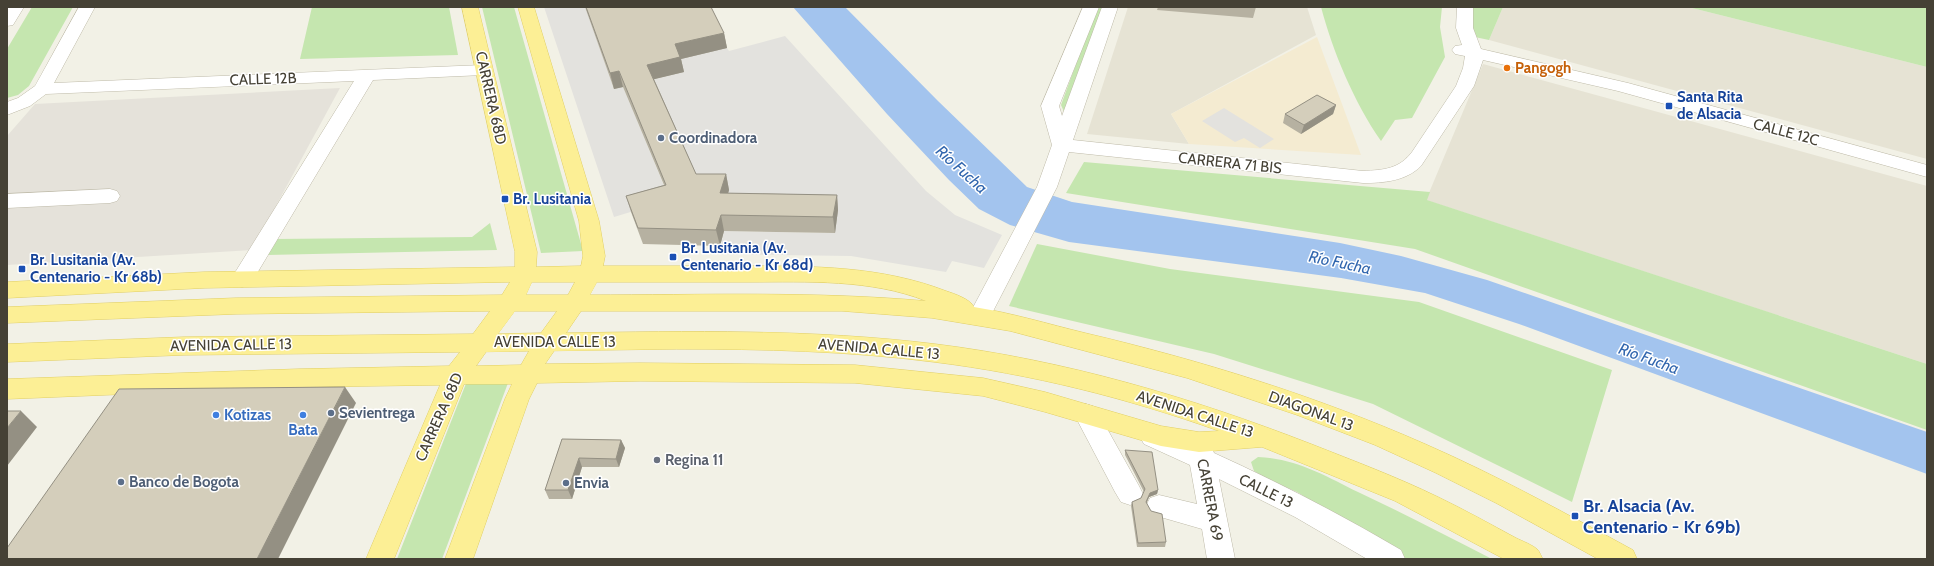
<svg xmlns="http://www.w3.org/2000/svg" width="1934" height="566" viewBox="0 0 1934 566" font-family="Cabin,sans-serif">
  <style>
    .residential { fill: #e6e3d4 }
    .commercial { fill: #f4ebd1 }
    .industrial { fill: #e5e2da }
    .green { fill: #c5e6af }
    .parking { fill: #e3e2de }
    .water { fill: #a3c4ee }
    .lines { fill: none; stroke-linecap: round; stroke-linejoin: round }
    .minor-casing { stroke: #bebaa8; stroke-width: 1 }
    .major-casing { stroke: #e1cf65; stroke-width: 1 }
    .minor { fill: #fff; fill-rule: evenodd }
    .major { fill: #fcef95; fill-rule: evenodd }
    .wall { fill: #b6b1a1 }
    .shaded-wall { fill: #949083 }
    .building { fill: #d4cebb; stroke: #949083 }
    .food-dot { fill: #e8710a; stroke: #fff; stroke-width: 1.5 }
    .transit-dot { fill: #1a4fb4; stroke: #fff; stroke-width: 1.5 }
    .service-dot { fill: #5c6f8a; stroke: #fff; stroke-width: 1.5 }
    .shop-dot { fill: #3f7fe0; stroke: #fff; stroke-width: 1.5 }
    .worship-dot { fill: #6b7280; stroke: #fff; stroke-width: 1.5 }
    .labels { text-anchor: middle; stroke-width: 3; stroke-linejoin: round; paint-order: stroke }
    .food-label { font-size: 15px; font-weight: bold; fill: #c56008; stroke: #fff; text-anchor: start }
    .street-label { font-size: 15px; fill: #454135; stroke: #fff }
    .transit-label { font-size: 15px; font-weight: bold; fill: #164399; stroke: #fff; text-anchor: start }
    .service-label { font-size: 15px; font-weight: bold; fill: #4e5e75; stroke: #fff; text-anchor: start }
    .shop-label { font-size: 15px; font-weight: bold; fill: #366cbe; stroke: #fff; text-anchor: start }
    .worship-label { font-size: 15px; font-weight: bold; fill: #5b616d; stroke: #fff; text-anchor: start }
    .water-label { font-size: 16px; font-style: italic; fill: #3166ae; stroke: #fff }
    .near-transit-label { font-size: 18px; font-weight: bold; fill: #164399; stroke: #fff; text-anchor: start }
  </style>
  <rect width="100%" height="100%" fill="#f2f1e6"/>
  <path class="residential" d="M1128,7H1307L1316,35L1171,114L1189,144L1087,134Z
    M1503,7H1688L1927,67V159L1489,40Z
    M1483,64L1927,186V364L1426,200Z"/>
  <path class="commercial" d="M1317,37L1361,155L1189,144L1171,114Z"/>
  <path class="industrial" d="M340,88L252,250L7,265V136L35,104Z"/>
  <path class="green" d="M32,7H73L29,86L18,95L7,98V49Z
    M312,7H449L458,55L300,59Z
    M482,7H514L583,251L541,253Z
    M1097,7H1102L1065,114L1061,105Z
    M1321,7H1442L1440,27L1445,57L1412,118L1395,120L1381,141C1354,102 1333,52 1321,7Z
    M1471,7H1503L1489,40L1470,36Z
    M1688,7H1927V67Z
    M1084,162L1430,192L1427,200L1927,364V430L1415,249L1066,193Z
    M490,223L497,250L267,255L275,239L472,237Z
    M1037,244L1170,269L1419,302L1612,370L1572,502L1373,404L1214,354L1009,306Z
    M467,381L508,383L442,559H397Z
    M1258,457C1295,458 1326,476 1358,492C1403,513 1447,536 1492,559H1407L1297,492L1269,480L1254,471L1251,462Z"/>
  <path class="parking" d="M544,7H585L614,89L623,87L670,200L614,217Z
    M785,36L926,191L955,215L1002,235L984,268L952,261L946,272L851,256L719,254L724,231L834,233L700,189L651,80L683,72L678,59L727,48L729,51Z
    M1224,108L1274,139L1260,148L1244,138L1235,142L1202,121Z"/>
  <path class="water" d="M793,7H845L938,101L1027,187L1072,202L1340,243L1401,256L1487,280L1927,432V474L1519,324L1425,293L1341,278L1069,242L1010,225L979,209L949,180L887,114Z"/>
  <g class="lines">
    <g class="minor-casing">
      <path id="minor" d="M8,7H24L13,25L7,26Z
        M79,7H95L54,83L483,65L489,66L492,70L489,74L483,75L373,80L250,285L242,287L234,285L231,279L354,81L46,94L30,106L7,115V102L18,98L35,86Z
        M1083,7H1099L1059,106L1062,116L1102,7H1118L1073,140L1363,171C1384,170 1399,169 1412,152L1456,86L1463,68L1465,56L1455,54L1452,50L1455,46L1462,45L1456,28L1457,7H1473V28L1481,49L1628,83L1927,165V177L1618,91L1483,60L1474,86L1421,166C1406,181 1384,183 1363,183L1069,152L1057,187L987,323L979,325L971,323L968,317L1037,187L1052,145L1041,106Z
        M110,189L117,191L120,196L117,201L110,203L7,208V194Z
        M1086,404L1095,407L1139,486L1143,494L1139,502L1130,505L1121,502L1115,492L1074,414L1077,407Z
        M1153,427L1190,442L1200,438L1209,441L1214,453C1278,482 1340,514 1401,550L1405,559H1367L1295,517L1219,479L1235,559H1207L1202,529L1150,514L1146,506L1150,498L1159,495L1197,504L1190,465L1144,444L1140,437L1144,430Z"/>
    </g>
    <g class="major-casing">
      <path id="major" d="M462,7H478L537,252L536,267L581,266L583,256L579,221L518,7H534L599,221L605,256L603,266C650,266 698,266 745,266C814,266 881,266 946,291C955,294 970,299 974,307C1012,313 1048,324 1085,333C1200,360 1316,396 1425,444C1496,475 1565,513 1633,550L1637,559H1598L1496,503L1436,473L1375,445L1297,415L1187,378L1010,331L932,318L842,311H581L566,333C689,331 813,329 935,344C1064,360 1190,397 1311,444C1354,461 1397,477 1438,497C1465,510 1490,524 1516,538C1522,541 1533,545 1538,550C1539,551 1542,558 1543,559H1504L1395,501L1262,447L1199,452L1161,446L1045,412L983,396L855,383L640,381L537,383L529,399L473,559H445L505,399L512,384H464L394,559H366L440,385L299,387L7,399V379L299,369L449,366L460,352L184,355L7,362V344L184,337L473,334L490,311L236,314L7,323V307L236,298L502,295L510,282L204,288L7,298V282L204,272L515,267V252ZM532,282H575L568,295H526ZM597,282C648,282 698,282 749,282C807,282 871,279 926,301C814,291 702,295 590,295ZM515,311H557L541,333L498,334ZM677,349C763,349 849,351 934,362C1031,374 1127,398 1219,431L1199,432L1161,426L1045,392L983,378L855,365L640,363L545,364L554,351ZM527,351H529L521,365L476,366L486,352Z"/>
    </g>
    <use href="#minor" class="minor"/>
    <use href="#major" class="major"/>
  </g>
  <path class="wall" d="M585,7H711L724,33L727,48L681,59L684,72L654,79L696,174H726L729,190L728,193L837,195L838,210L835,233L724,231L720,246L643,244L631,212L626,196L664,185L623,87L614,89Z
    M1158,7H1256L1253,18L1157,10Z
    M1336,105L1333,114L1301,134L1283,123L1285,114Z
    M562,439L621,440L625,448L619,467H582L572,499H549L545,490Z
    M1125,450L1158,490L1157,494L1149,497L1146,503L1166,542L1165,547H1137L1131,506L1132,502L1141,498L1144,492L1125,455Z"/>
  <path class="shaded-wall" d="M724,33L727,48L681,59L684,72L651,80L647,65L675,44Z
    M619,71L623,87L614,89L610,73Z
    M1336,105L1333,114L1301,134L1304,125Z
    M726,174L729,190L724,208L720,193Z
    M837,195L838,210L835,233L833,217Z
    M721,215L724,231L720,246L716,230Z
    M345,387L356,403L278,559H257Z
    M21,411L37,427L7,466V428Z
    M621,440L625,448L619,467L616,459Z
    M579,458L582,467L572,499L568,490Z
    M1158,490L1157,494L1149,497L1145,507L1146,502L1150,493Z"/>
  <path class="building" d="M586,7H711L724,33L675,44L680,57L647,65L696,174H726L720,193L837,195L833,217L721,215L716,230L638,228L626,196L666,185L619,71L610,73Z
    M1317,95L1336,105L1304,125L1285,114Z
    M345,387L257,559H7V548L119,389Z
    M7,411H21L7,428Z
    M562,439L621,440L616,459L579,458L568,490H545Z
    M1125,450L1152,452L1158,490L1150,493L1146,502L1151,511L1162,514L1166,542L1138,543L1132,502L1141,498L1145,489Z"/>
  <circle class="food-dot" cx="1507" cy="68" r="4"/>
  <g class="transit-dot">
    <rect x="1665" y="102" width="8" height="8" rx="2"/>
    <rect x="501" y="195" width="8" height="8" rx="2"/>
    <rect x="669" y="253" width="8" height="8" rx="2"/>
    <rect x="18" y="265" width="8" height="8" rx="2"/>
    <rect x="1571" y="512" width="8" height="8" rx="2"/>
  </g>
  <g class="service-dot">
    <circle cx="661" cy="138" r="4"/>
    <circle cx="331" cy="413" r="4"/>
    <circle cx="121" cy="482" r="4"/>
    <circle cx="566" cy="483" r="4"/>
  </g>
  <g class="shop-dot">
    <circle cx="216" cy="415" r="4"/>
    <circle cx="303" cy="415" r="4"/>
  </g>
  <circle class="worship-dot" cx="657" cy="460" r="4"/>
  <g class="labels">
    <g class="food-label">
      <text x="1515" y="73">Pangogh</text>
    </g>
    <g class="street-label">
      <text transform="translate(263 79) rotate(-2)" y="5">CALLE 12B</text>
      <text transform="translate(491 98) rotate(77)" y="5">CARRERA 68D</text>
      <text transform="translate(1786 132) rotate(15)" y="5">CALLE 12C</text>
      <text transform="translate(1230 163) rotate(6)" y="5">CARRERA 71 BIS</text>
      <text x="555" y="347">AVENIDA CALLE 13</text>
      <text transform="translate(231 345) rotate(-1)" y="5">AVENIDA CALLE 13</text>
      <text transform="translate(879 349) rotate(5)" y="5">AVENIDA CALLE 13</text>
      <text transform="translate(1311 411) rotate(20)" y="5">DIAGONAL 13</text>
      <text transform="translate(1195 414) rotate(18)" y="5">AVENIDA CALLE 13</text>
      <text transform="translate(439 417) rotate(-66)" y="5">CARRERA 68D</text>
      <text transform="translate(1266 491) rotate(26)" y="5">CALLE 13</text>
      <text transform="translate(1210 500) rotate(79)" y="5">CARRERA 69</text>
    </g>
    <g class="transit-label">
      <text x="1677" y="102">Santa Rita<tspan x="1677" dy="17">de Alsacia</tspan></text>
      <text x="513" y="204">Br. Lusitania</text>
      <text x="681" y="253">Br. Lusitania (Av.<tspan x="681" dy="17">Centenario - Kr 68d)</tspan></text>
      <text x="30" y="265">Br. Lusitania (Av.<tspan x="30" dy="17">Centenario - Kr 68b)</tspan></text>
    </g>
    <g class="service-label">
      <text x="669" y="143">Coordinadora</text>
      <text x="339" y="418">Sevientrega</text>
      <text x="129" y="487">Banco de Bogota</text>
      <text x="574" y="488">Envia</text>
    </g>
    <g class="shop-label">
      <text x="224" y="420">Kotizas</text>
      <text x="303" y="435" text-anchor="middle">Bata</text>
    </g>
    <g class="worship-label">
      <text x="665" y="465">Regina 11</text>
    </g>
    <g class="water-label">
      <text transform="translate(962 169) rotate(42)" y="6">Río Fucha</text>
      <text transform="translate(1340 262) rotate(12)" y="6">Río Fucha</text>
      <text transform="translate(1649 358) rotate(20)" y="6">Río Fucha</text>
    </g>
    <g class="near-transit-label">
      <text x="1583" y="512">Br. Alsacia (Av.<tspan x="1583" dy="21">Centenario - Kr 69b)</tspan></text>
    </g>
  </g>
  <rect width="1934" height="566" fill="none" stroke="#454135" stroke-width="16"/>
</svg>
